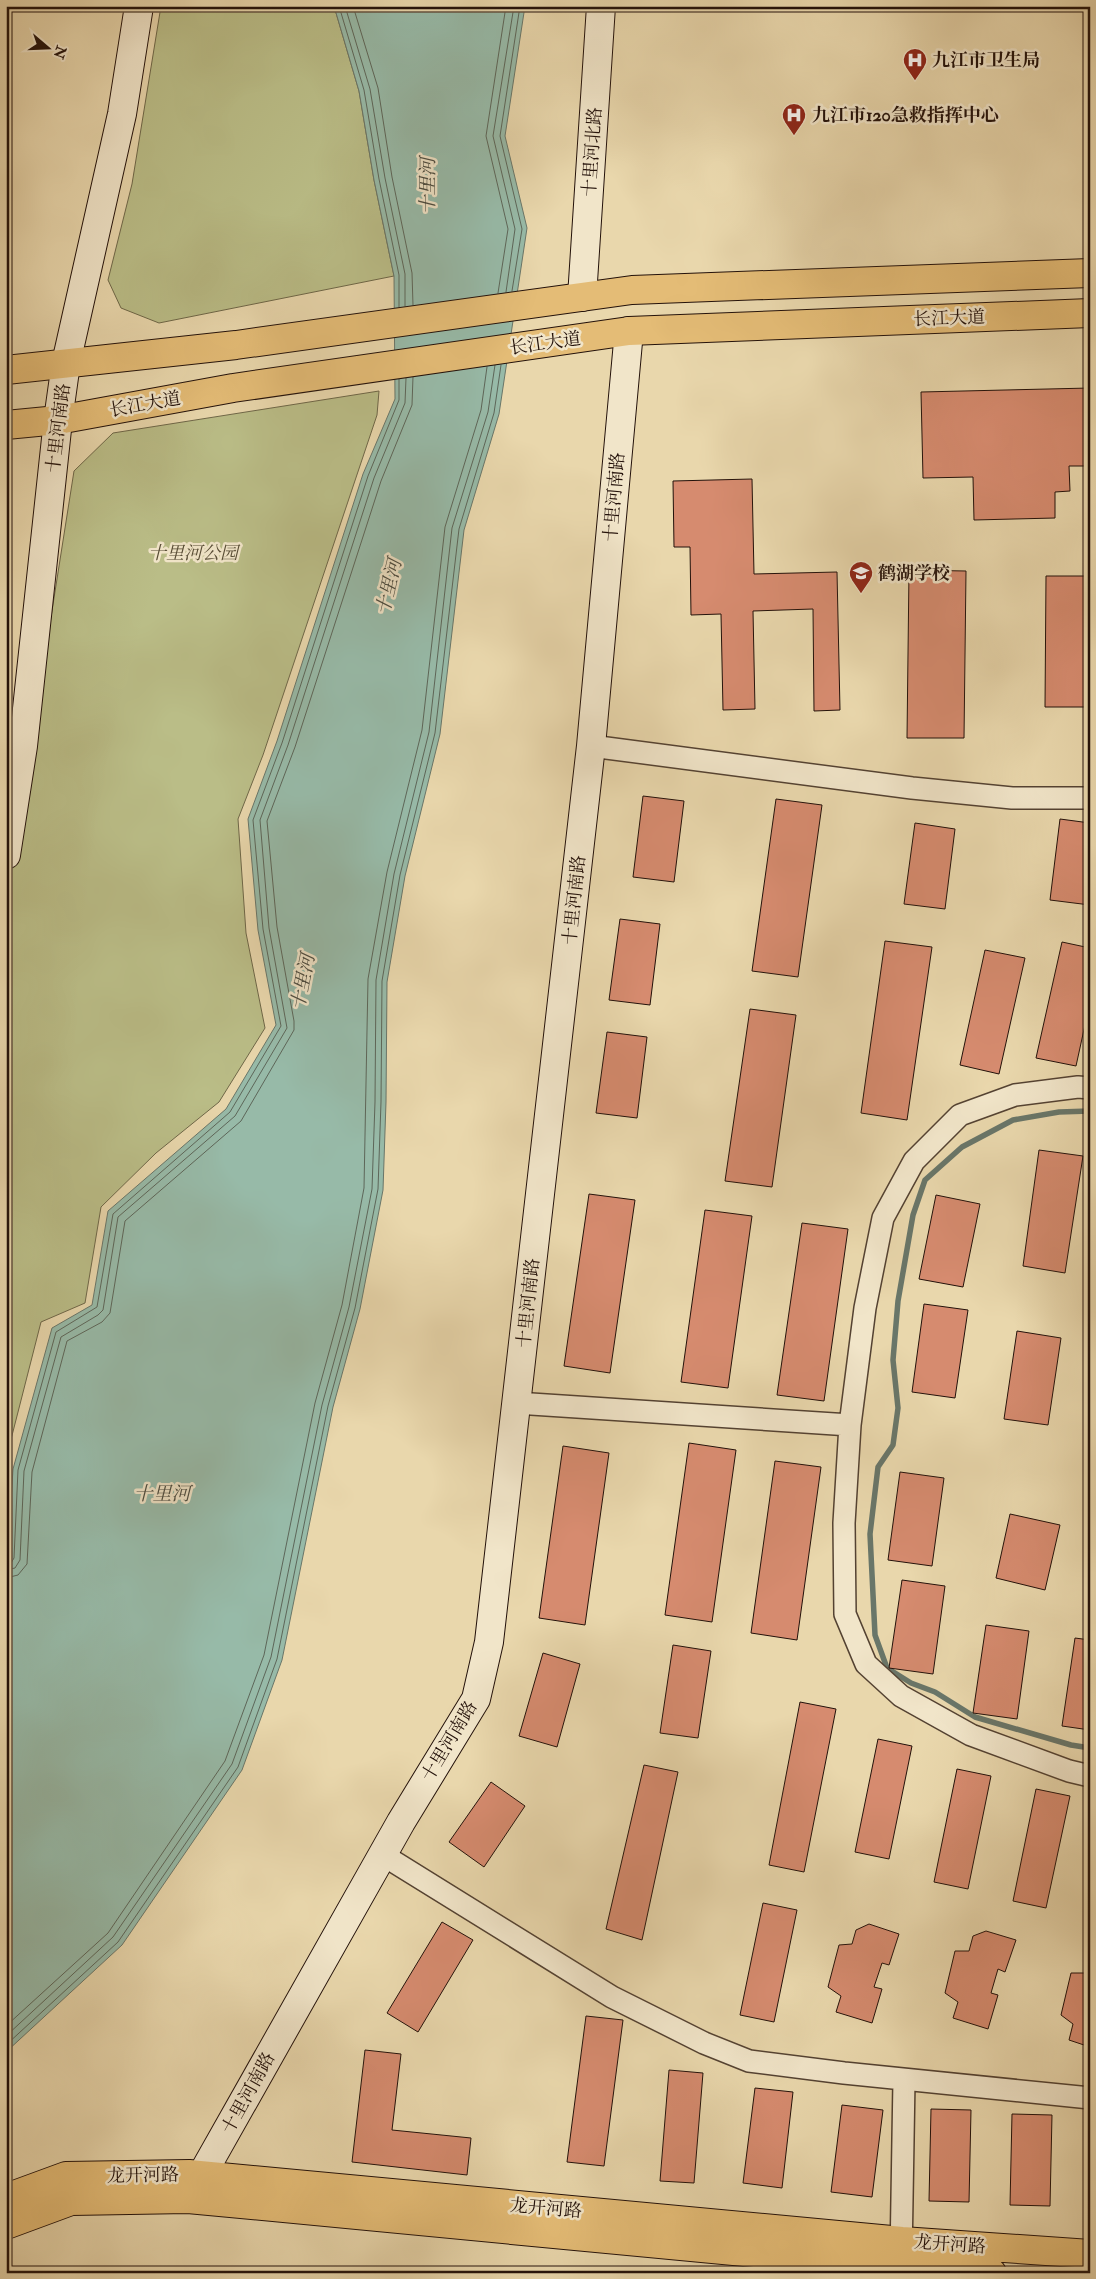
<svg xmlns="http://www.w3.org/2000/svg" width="1096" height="2279" viewBox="0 0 1096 2279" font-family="'IM FELL Double Pica','Noto Serif SC',serif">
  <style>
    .green { fill: #babd87; stroke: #6e6748 }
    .water { fill: #97baa8; stroke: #697669 }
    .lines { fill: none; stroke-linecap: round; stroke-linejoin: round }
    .shore { stroke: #5d6659; stroke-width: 1 }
    .stream { stroke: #697669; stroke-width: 5.5 }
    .building { fill: #d68b6f; stroke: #23110a }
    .street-casing { stroke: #544232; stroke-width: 24 }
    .secondary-casing { stroke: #23110a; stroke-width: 30 }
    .primary-casing { stroke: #23110a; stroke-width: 30 }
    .street { stroke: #f1e5c9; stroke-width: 21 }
    .secondary { stroke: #f1e5c9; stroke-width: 28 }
    .primary { stroke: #e4bc76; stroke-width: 28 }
    .labels { text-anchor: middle; stroke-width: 5; stroke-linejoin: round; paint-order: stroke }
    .poi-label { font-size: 18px; font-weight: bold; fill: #23110a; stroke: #f1e5c9; text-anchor: start }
    .street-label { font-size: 18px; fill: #23110a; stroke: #f1e5c9 }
    .park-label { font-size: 18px; font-style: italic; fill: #584d36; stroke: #f1e5c9 }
    .water-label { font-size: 19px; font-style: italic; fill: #4c4c41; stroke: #f1e5c9 }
  </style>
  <rect width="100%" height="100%" fill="#e9d7ac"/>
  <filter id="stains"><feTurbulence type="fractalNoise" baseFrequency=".004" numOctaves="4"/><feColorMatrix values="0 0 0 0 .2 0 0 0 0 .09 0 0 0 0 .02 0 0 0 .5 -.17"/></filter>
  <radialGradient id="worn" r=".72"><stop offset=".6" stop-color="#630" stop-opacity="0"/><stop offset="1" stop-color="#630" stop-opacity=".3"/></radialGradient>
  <path class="green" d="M161,6H334L359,91L374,180L394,276L159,323L121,308L108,280L132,184Z
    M379,391L377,415L263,755L238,819L246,933L265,1028L219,1102L156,1153L101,1207L85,1303L41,1322L6,1459V903L74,471L113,433Z"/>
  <path class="water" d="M334,6H525L505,136L527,228L499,414L464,530L440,734L405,876L387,982L386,1102L383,1190L360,1309L333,1407L282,1660L242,1770L122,1945L6,2052V1579L13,1469L52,1328L92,1305L108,1211L226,1109L276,1025L258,930L248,819L277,741L363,474L395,399L394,276L374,180L359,91Z"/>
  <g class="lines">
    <path class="shore" d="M339,6L364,90L379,179L399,275V307
      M345,6L370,89L385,178L405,274V306
      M353,6L378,88L392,177L412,273L413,305
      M512,291L522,229L500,136L520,6
      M506,292L515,229L493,136L514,6
      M498,293L508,229L486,136L506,6
      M6,1564L11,1563L14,1558L18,1470L56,1332L97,1307L113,1214L230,1112L281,1026L263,929L253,820L282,743L368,476L399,400V379
      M6,1570L15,1568L20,1560L24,1471L61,1337L98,1315L103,1310L118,1217L235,1116L287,1028L269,928L260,820L288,745L374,478L405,403L406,378
      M6,1578L18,1575L27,1564L32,1472L67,1341L102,1322L110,1313L125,1221L241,1121L294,1030V1021L277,927L267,821L295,747L381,481L412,405L413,377
      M6,2026L108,1933L225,1761L264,1655L315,1403L342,1305L364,1188L368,979L387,872L422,730L445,527L481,410L487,367
      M6,2036L113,1937L232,1764L271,1657L322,1405L349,1307L372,1189L375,1102L376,980L394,874L429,732L452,528L488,412L495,365
      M6,2045L118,1942L238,1767L277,1659L328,1406L355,1308L378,1189L381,1102L382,981L400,875L435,733L459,529L494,413L501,365"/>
    <path class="stream" d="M1090,1111L1059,1112L1013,1120L962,1147L925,1180L913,1215L898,1301L893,1360L898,1408L893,1445L878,1467L870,1534L875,1635L887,1668L911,1683L935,1692L975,1717L1071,1745L1090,1748"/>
  </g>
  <path class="building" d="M1090,388V466H1069L1070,491L1055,492V518L974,520L973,477L923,478L921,392Z
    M752,479L754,574L837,572L840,710L814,711L813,609L753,611L755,709L723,710L721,614L691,615L690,547H674L673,481Z
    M909,570L966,571L964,738H907Z
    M1046,576H1090V707H1045Z
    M643,796L684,801L674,882L633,877Z
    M776,799L822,805L798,977L752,971Z
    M1060,819L1090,823V905L1050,900Z
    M915,823L955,829L945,909L904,904Z
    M620,919L660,924L650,1005L609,1000Z
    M885,941L932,947L907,1120L861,1113Z
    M1062,942L1090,948V1002L1076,1066L1036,1058Z
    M985,950L1025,958L999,1074L960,1065Z
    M750,1009L796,1015L772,1187L725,1181Z
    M607,1032L647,1037L637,1118L596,1113Z
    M1039,1150L1083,1156L1065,1273L1023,1266Z
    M589,1194L635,1200L610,1373L564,1366Z
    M936,1195L980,1204L963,1287L919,1279Z
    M705,1210L752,1216L728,1388L681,1382Z
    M802,1223L848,1229L824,1401L777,1395Z
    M924,1304L968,1310L955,1398L912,1392Z
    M1017,1331L1061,1338L1048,1425L1004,1419Z
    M689,1443L736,1450L712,1622L665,1615Z
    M563,1446L609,1453L585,1625L539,1618Z
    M775,1461L821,1467L797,1640L751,1633Z
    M900,1472L944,1478L932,1566L888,1560Z
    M1010,1514L1060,1525L1045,1590L996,1578Z
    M902,1580L945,1586L933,1674L889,1668Z
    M986,1625L1029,1631L1017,1719L973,1713Z
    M1075,1638L1090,1640V1730L1062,1726Z
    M673,1645L711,1651L698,1738L660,1733Z
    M543,1653L580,1664L557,1747L519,1736Z
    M800,1702L836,1709L804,1872L769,1865Z
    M878,1739L912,1746L889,1859L855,1852Z
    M644,1765L678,1772L642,1940L606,1929Z
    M957,1769L991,1776L968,1889L934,1882Z
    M491,1782L525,1806L484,1867L449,1842Z
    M1036,1789L1070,1796L1046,1908L1013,1901Z
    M763,1903L797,1910L774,2022L740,2015Z
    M442,1922L473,1940L418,2032L387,2013Z
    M869,1924L899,1934L889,1965L882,1963L874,1987L882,1989L872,2023L836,2012L841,1996L828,1987L839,1945L852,1944L856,1930Z
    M986,1931L1016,1940L1005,1972L998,1969L991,1993L998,1995L988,2029L953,2018L958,2002L945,1993L955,1951H969L973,1936Z
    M1089,1958H1090V2047L1069,2040L1073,2024L1061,2015L1071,1973H1085Z
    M586,2016L623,2020L604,2166L567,2162Z
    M365,2050L401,2054L392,2130L471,2138L467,2175L352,2162Z
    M669,2070L703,2073L694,2183L660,2181Z
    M755,2088L793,2092L782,2188L743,2183Z
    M842,2105L883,2110L872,2197L831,2192Z
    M931,2109L971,2110L969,2202L929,2201Z
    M1012,2114L1052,2115L1050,2206L1010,2205Z"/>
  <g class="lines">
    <g class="street-casing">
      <path id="street" d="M591,746L912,788L1012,798H1090
        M1090,1088L1078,1087L1015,1095L960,1115L914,1161L883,1218L865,1308L850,1425L844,1523L845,1614L866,1664L901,1696L971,1735L1069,1771L1090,1776
        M516,1403L850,1425
        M383,1855L612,1997L704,2043L749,2061L844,2073L1090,2098
        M901,2257L904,2080"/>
    </g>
    <g class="secondary-casing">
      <path id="secondary" d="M582,297L601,6
        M6,855L23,746L58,420L66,363L122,114L139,6
        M191,2194L401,1822L476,1699L489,1642L591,746L629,331"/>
    </g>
    <g class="primary-casing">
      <path id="primary" d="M6,370L236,345L632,290L1090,273
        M6,425L58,420L233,388L629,331L1090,313
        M6,2198L66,2176L189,2174L902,2241L1090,2254
        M6,2225L71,2201L188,2199L900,2267L992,2273"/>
    </g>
    <use href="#street" class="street"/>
    <use href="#secondary" class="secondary"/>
    <use href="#primary" class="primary"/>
  </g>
  <defs>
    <g id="hospital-pin" transform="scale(1.25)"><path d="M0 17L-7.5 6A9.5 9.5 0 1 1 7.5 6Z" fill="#8f2418" stroke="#f1e5c9"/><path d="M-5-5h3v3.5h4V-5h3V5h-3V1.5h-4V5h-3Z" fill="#fff"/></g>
    <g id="school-pin" transform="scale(1.25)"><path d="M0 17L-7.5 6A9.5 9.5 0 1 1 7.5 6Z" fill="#8f2418" stroke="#f1e5c9"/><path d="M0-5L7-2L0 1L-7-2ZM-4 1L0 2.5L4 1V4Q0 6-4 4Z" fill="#fff"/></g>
  </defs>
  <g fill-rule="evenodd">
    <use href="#hospital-pin" x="915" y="60"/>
    <use href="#hospital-pin" x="794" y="115"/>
    <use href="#school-pin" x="861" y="573"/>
  </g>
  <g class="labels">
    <g class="poi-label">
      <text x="932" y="66">九江市卫生局</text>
      <text x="812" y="121">九江市120急救指挥中心</text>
      <text x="878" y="579">鹤湖学校</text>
    </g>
    <g class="street-label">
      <text transform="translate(592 152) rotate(-86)" y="6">十里河北路</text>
      <text transform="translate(949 318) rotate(-2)" y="6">长江大道</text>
      <text transform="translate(545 343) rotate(-8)" y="6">长江大道</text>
      <text transform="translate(145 404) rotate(-10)" y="6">长江大道</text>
      <text transform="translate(58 428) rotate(-83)" y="6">十里河南路</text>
      <text transform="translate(614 497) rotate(-85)" y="6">十里河南路</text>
      <text transform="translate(574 900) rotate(-84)" y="6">十里河南路</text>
      <text transform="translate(528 1303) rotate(-84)" y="6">十里河南路</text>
      <text transform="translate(449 1741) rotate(-59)" y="6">十里河南路</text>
      <text transform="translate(248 2093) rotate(-61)" y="6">十里河南路</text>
      <text transform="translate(143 2175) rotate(-1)" y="6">龙开河路</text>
      <text transform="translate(546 2208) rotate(5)" y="6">龙开河路</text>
      <text transform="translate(950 2244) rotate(4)" y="6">龙开河路</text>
    </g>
    <g class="park-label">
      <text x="193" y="559">十里河公园</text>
    </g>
    <g class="water-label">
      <text transform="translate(427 186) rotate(-90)" y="7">十里河</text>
      <text transform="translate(388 587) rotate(-77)" y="7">十里河</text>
      <text transform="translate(302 982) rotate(-79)" y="7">十里河</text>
      <text x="162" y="1500">十里河</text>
    </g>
  </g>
  <rect width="1096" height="2279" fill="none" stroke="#e9d7ac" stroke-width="25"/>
  <rect x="8" y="8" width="1081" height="2264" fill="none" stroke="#23110a" stroke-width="2.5"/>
  <rect x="12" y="12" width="1071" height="2254" fill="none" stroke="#23110a"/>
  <g transform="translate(48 48) rotate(109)" stroke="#f1e5c9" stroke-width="4" paint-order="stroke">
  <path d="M0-4L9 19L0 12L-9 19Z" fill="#23110a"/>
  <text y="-8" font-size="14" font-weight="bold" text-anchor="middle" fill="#23110a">N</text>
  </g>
  <rect width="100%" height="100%" filter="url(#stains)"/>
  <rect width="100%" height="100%" fill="url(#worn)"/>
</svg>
